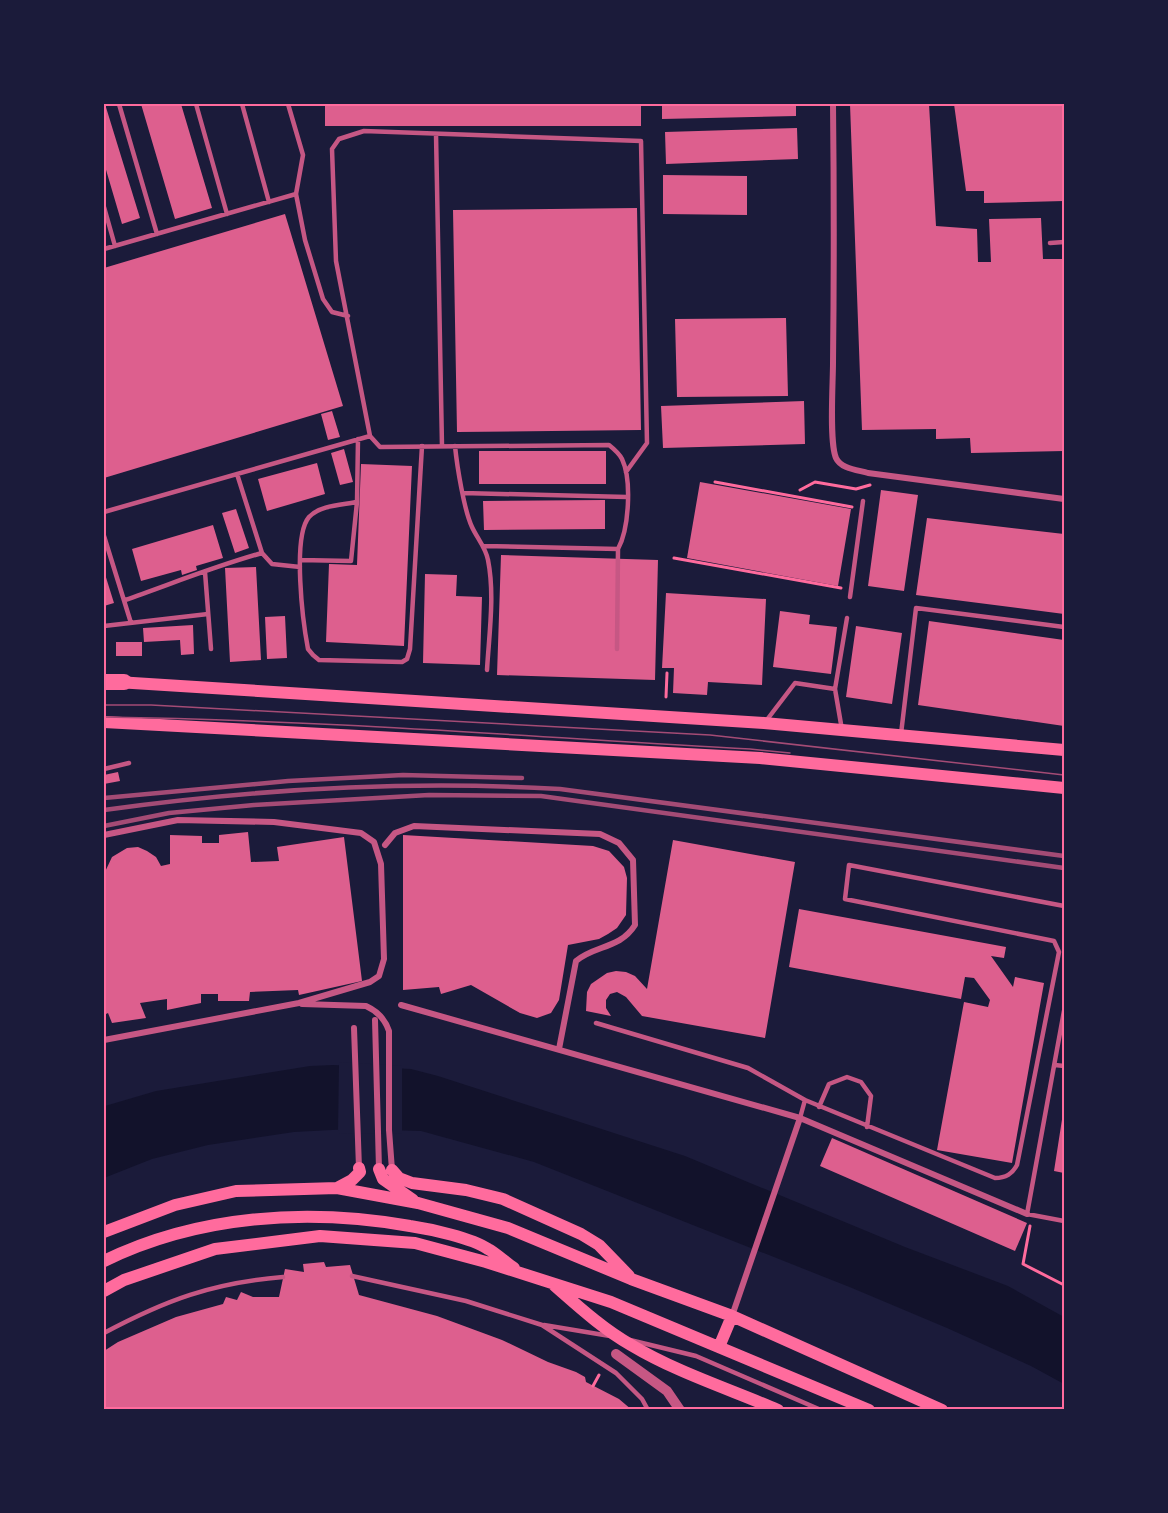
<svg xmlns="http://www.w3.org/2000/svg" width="1168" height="1513" viewBox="0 0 1168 1513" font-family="'PT Sans Narrow',sans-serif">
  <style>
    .water { fill: #12122b }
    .pier { fill: #1b1b3a }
    .building { fill: #dd5f8e }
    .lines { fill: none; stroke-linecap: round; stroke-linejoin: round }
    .path { stroke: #ff6b9d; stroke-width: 3 }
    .service { stroke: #c65784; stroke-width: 4.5 }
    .minor { stroke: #c65784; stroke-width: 6 }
    .tertiary { stroke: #c65784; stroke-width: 10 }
    .secondary { stroke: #ff6b9d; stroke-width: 12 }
    .motorway { stroke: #ff6b9d; stroke-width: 16 }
    .tram { stroke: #a44b75; stroke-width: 1.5 }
    .rail { stroke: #a44b75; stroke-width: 4.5 }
    .neatline { fill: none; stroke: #ff6b9d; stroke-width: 2 }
  </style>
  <rect width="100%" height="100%" fill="#1b1b3a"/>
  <path class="water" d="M333,1065L411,1069L438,1076L685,1156L905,1247L1008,1286L1064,1317V1384L1031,1366L947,1328L852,1288L534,1162L421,1131L351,1129L294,1132L208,1145L152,1159L104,1178L105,1106L156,1091L310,1066Z"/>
  <path class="pier" d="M339,1062L402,1066V1134L338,1133Z"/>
  <path class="building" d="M104,104H105L140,218L122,224L104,163Z
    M141,104H181L212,208L175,219Z
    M325,104H641V126H325Z
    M662,104H796V116L662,119Z
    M850,104H929L936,226L977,229L978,262H991L989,219L1041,218L1043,259H1064V451L971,453L970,438L936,439V429L862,430Z
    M954,104H1064V201L984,203V191H966Z
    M797,128L798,159L666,164L665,132Z
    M663,175L747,176V215L663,214Z
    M637,208L641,430L457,432L453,210Z
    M285,214L343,406L104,478V268Z
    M786,318L788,396L677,397L675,319Z
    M804,401L805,444L663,448L661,406Z
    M332,411L340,437L328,440L321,414Z
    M344,449L353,482L340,485L331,453Z
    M479,451H606V484H479Z
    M317,463L325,494L267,511L258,479Z
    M361,464L412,466L404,646L326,642L329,564L357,565Z
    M700,482L851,509L838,586L687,558Z
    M881,490L918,495L904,591L868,586Z
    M605,500V529L484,530L483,501Z
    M236,509L249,548L235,553L222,513Z
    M927,518L1064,534V614L916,595Z
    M213,525L223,558L196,566L197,570L182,575L181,570L141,581L132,549Z
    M501,555L658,560L655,680L497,675Z
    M256,567L261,660L230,662L225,568Z
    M104,571L114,603L104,606Z
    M425,574L457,575L456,596L482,597L480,665L423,663Z
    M666,593L766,599L762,685L708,682L707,695L673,693L674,668H662Z
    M780,611L810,615L809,624L837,627L831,674L773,667Z
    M285,616L287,658L267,659L265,617Z
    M929,621L1064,640V726L918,705Z
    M193,625L194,654L181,655L180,640L144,642L143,628Z
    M856,626L902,633L892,704L846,697Z
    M116,642H142V656H116Z
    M118,772L120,781L104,784V775Z
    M248,832L251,862L279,861L277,847L344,837L362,981L299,995L298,990L250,992L249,1001H218V994H201V1003L167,1010V999L140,1003L146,1018L112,1023L108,1013L104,1015V874L112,857L127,848L138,847L147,851L156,857L161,866L170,864V835L202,836V843H219V835Z
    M403,835L593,846L609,851L624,867L627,878L626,915L617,928L608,934L599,939L568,945L559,1000L551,1013L537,1018L520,1013L471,985L441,994L439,987L403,990Z
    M673,840L795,862L765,1038L642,1016L626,997L617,992L610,994L606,1000V1008L611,1016L586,1011L587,992L591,984L607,973L616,971L626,972L635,976L647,989Z
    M799,909L1006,947L1004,958L991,956L1013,987L1015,977L1044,983L1012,1163L937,1150L964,1002L988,1007L990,1000L974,978L965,977L961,999L789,967Z
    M1063,1113L1064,1114V1173L1054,1171Z
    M832,1138L1027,1223L1015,1251L820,1166Z
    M324,1262L326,1267L350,1265L359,1295L437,1316L502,1340L548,1362L576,1372L585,1377L586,1382L619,1399L632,1410H104V1351L118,1342L176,1317L223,1304L226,1297L237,1300L241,1292L253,1297H279L285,1269L304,1272L303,1264Z"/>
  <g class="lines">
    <path class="path" d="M715,482L852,507
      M800,490L815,482L856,489L870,485
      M674,558L841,588
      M666,697L667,673
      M1030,1226L1023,1264L1064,1285
      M593,1386L599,1375"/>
    <path class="service" d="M119,104L157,234
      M196,104L227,214
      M242,104L269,202
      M288,104L303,155L296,194L305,240L323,299L332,312L348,316
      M436,134L442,446
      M104,207L115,246
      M1050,243L1064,242
      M104,249L296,194
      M455,446C457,466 464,510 472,527C477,538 486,548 488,560C495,595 489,635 487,670
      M237,474L262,553L272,564L300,567
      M463,493L627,497
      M357,502C342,505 320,505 309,517C292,537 303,623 308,649L313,655L319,660L402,662L407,659L410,649L422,446
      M104,512L370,436
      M104,536L131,623
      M483,546L618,549
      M300,560L351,561L357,502L358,439
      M205,572L211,649
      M850,597L863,501
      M125,600C171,584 215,566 262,553
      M104,626L208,614
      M617,649L618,549C629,529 632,480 622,459C619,453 614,449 609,445L380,447L370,436L336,261L332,149L339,139L364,131L641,141L647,443L626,472
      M835,689L847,618
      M766,721L795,683L835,689L842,730
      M901,734L916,608L1064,627
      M104,769L129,763
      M1064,1011L1027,1214L1064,1221
      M596,1023L748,1068L805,1100L800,1118
      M1055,1065L1064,1066
      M805,1100L995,1178C1006,1178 1012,1174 1017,1165L1059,952L1054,941L845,899L849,865L1064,906
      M819,1107L829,1084L847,1077L861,1082L871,1096L867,1127
      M352,1276L466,1301L542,1325L616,1373L642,1399L648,1410
      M544,1325L610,1336
      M104,1333C166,1300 212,1283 283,1277
      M630,1340L696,1356L821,1410"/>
    <path class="minor" d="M833,104C834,190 834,277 833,363C833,384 829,442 836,458C841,469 858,470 868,473L1064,499
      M104,835L178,820L274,822L361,833L374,842L381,864L384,959L379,976L370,982L299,1003L104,1040
      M385,845L395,833L414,826L600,834L619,843L633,860L635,925C620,949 595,945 576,961L559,1049
      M302,1004L366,1006C377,1011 385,1019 389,1031V1130L392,1170
      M401,1005L800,1118L1027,1214
      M375,1020L379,1169
      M354,1028L359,1168
      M732,1316L800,1118"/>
    <path class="tertiary" d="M616,1354L667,1391L680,1410"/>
    <path class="secondary" d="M117,682L764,723L1064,750
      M104,722L760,758L1064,788
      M379,1169L383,1179L413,1200
      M392,1170L399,1178L412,1183L466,1190L503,1199L581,1234L599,1245L629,1276
      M337,1188L352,1180L360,1172L359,1168
      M104,1232L175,1205L236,1191L337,1188L418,1203L508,1228L631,1279L732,1316L942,1410
      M104,1261C198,1215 307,1208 410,1226C430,1229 472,1238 488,1249C497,1254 505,1262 514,1268
      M555,1286C579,1307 603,1329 631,1345C676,1372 729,1389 778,1410
      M104,1291L124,1280L215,1249L320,1236L415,1243L486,1262L611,1302L869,1410
      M719,1347L732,1316"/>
    <path class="motorway" d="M104,682H124"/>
    <path class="tram" d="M104,705H151L710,735L1064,775
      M104,717C319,720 535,737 750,749L790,753"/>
    <path class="rail" d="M104,798L288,781L403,775L522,778
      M104,810C255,789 407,780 560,789L1064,856
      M104,826L169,813L254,805L429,795L541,796L1064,868"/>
  </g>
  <rect width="1168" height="1513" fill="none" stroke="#1b1b3a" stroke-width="210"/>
  <rect x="105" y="105" width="958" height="1303" class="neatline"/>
</svg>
